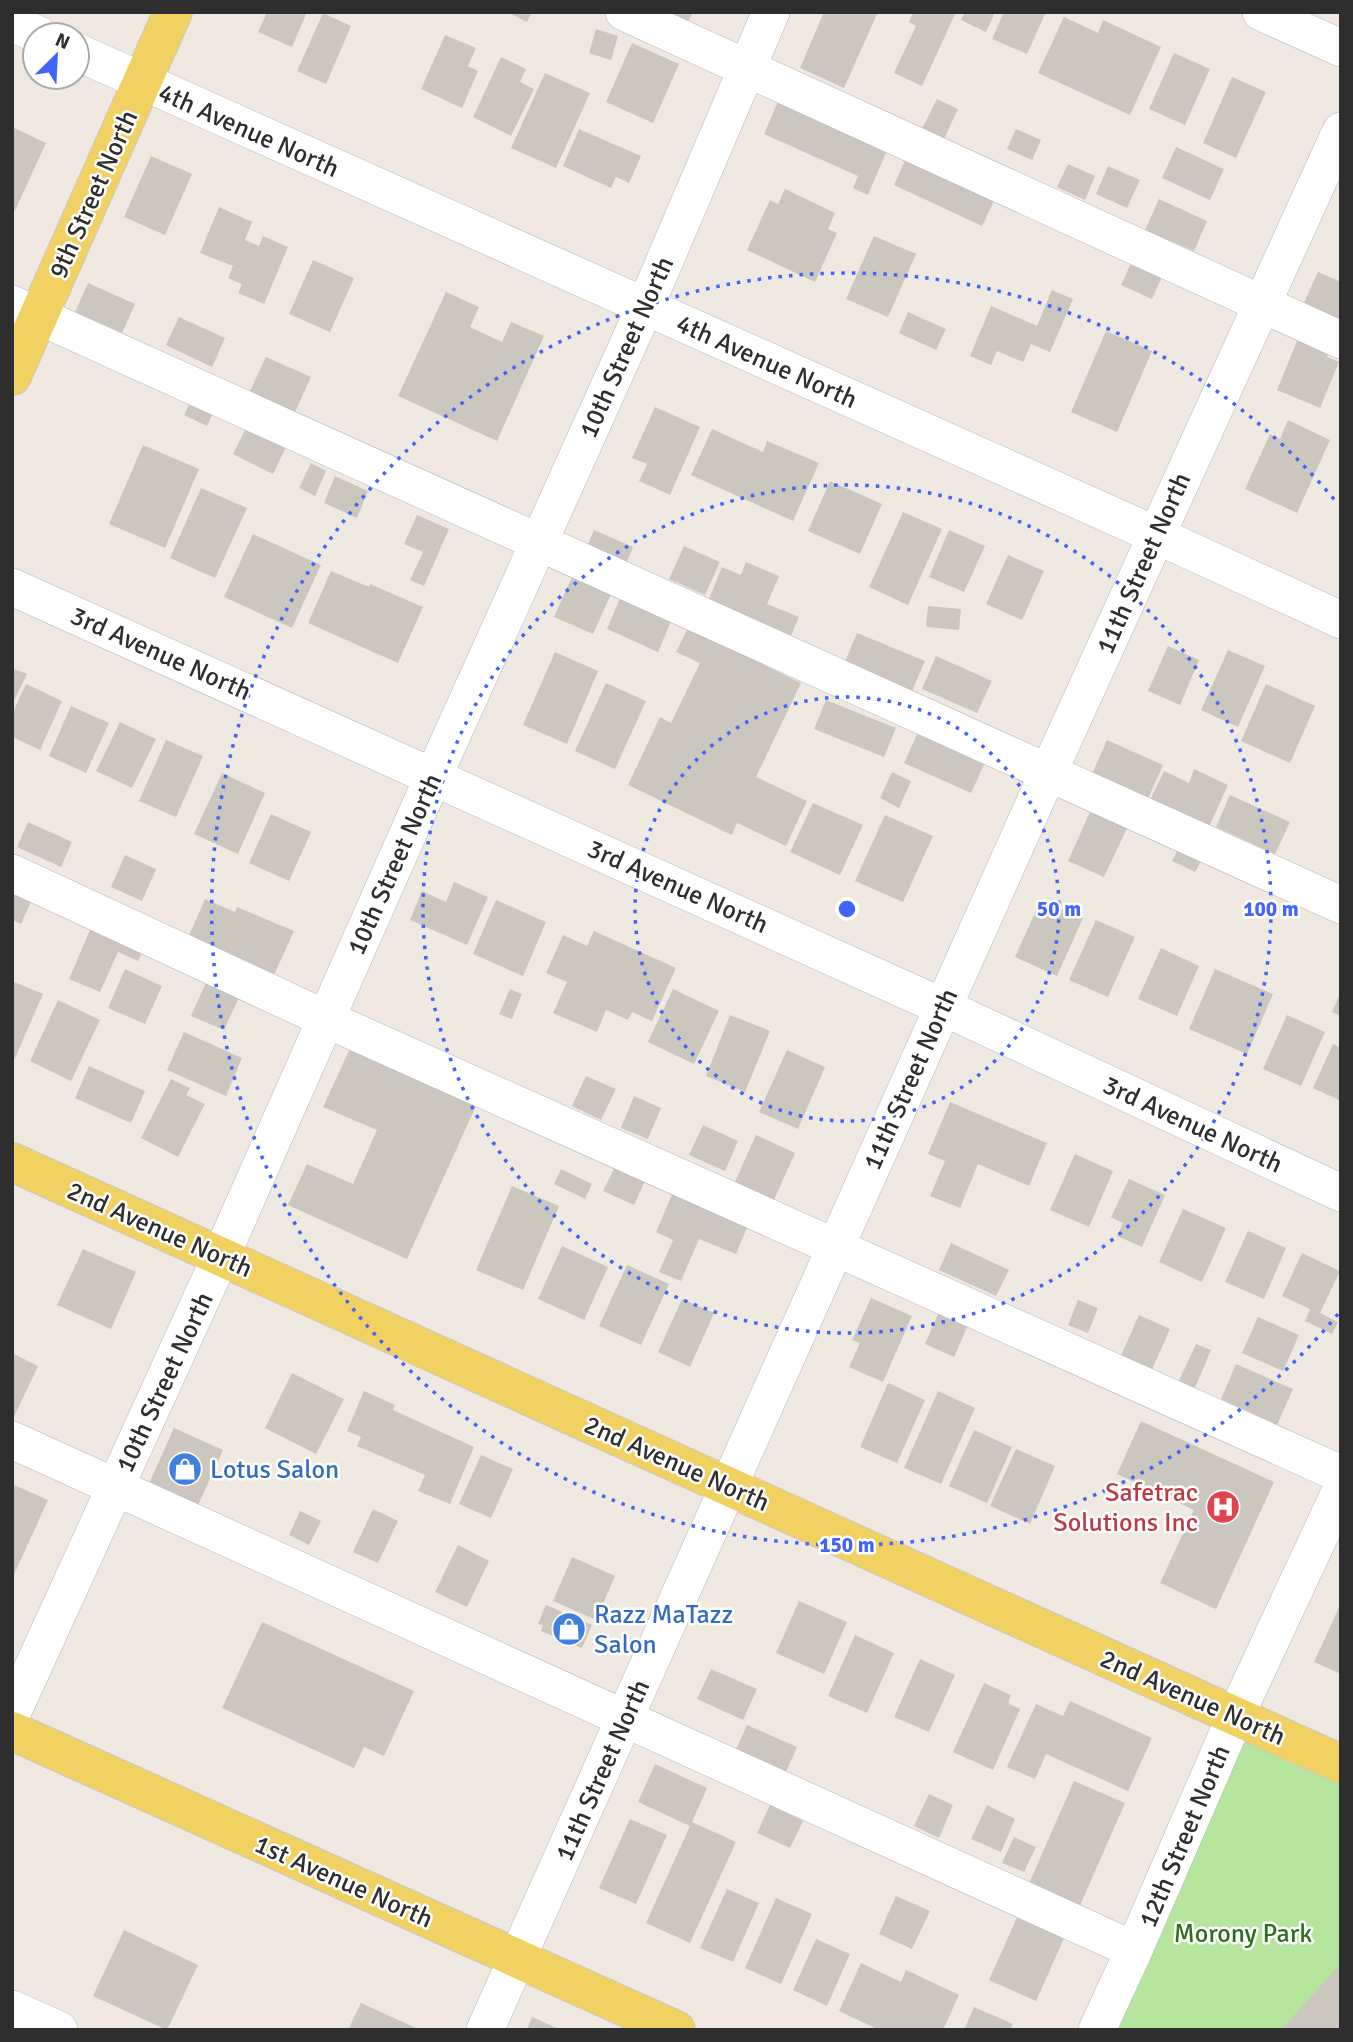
<svg xmlns="http://www.w3.org/2000/svg" width="1353" height="2042" viewBox="0 0 1353 2042" font-family="Signika,sans-serif">
  <style>
    .green { fill: #b6e59e }
    .building { fill: #cbc7bf }
    .lines { fill: none; stroke-linecap: round; stroke-linejoin: round }
    .minor-casing { stroke: #b4b7c1; stroke-width: 38 }
    .major-casing { stroke: #c9c9c9; stroke-width: 40 }
    .minor { stroke: #fff; stroke-width: 37 }
    .major { stroke: #f2d163; stroke-width: 38 }
    .ring { fill: none; stroke: #4264fb; stroke-width: 3.5; stroke-dasharray: 3.5 7 }
    .labels { text-anchor: middle; stroke-width: 5; stroke-linejoin: round; paint-order: stroke }
    .street-label { font-size: 26px; fill: #2e2e2e; stroke: #fff }
    .shop-label { font-size: 26px; fill: #366cbe; stroke: #fff; text-anchor: start }
    .health-label { font-size: 26px; fill: #be3a42; stroke: #fff; text-anchor: end }
    .park-label { font-size: 26px; fill: #2c6e1b; stroke: #fff }
    .centre { fill: #4264fb; stroke: #fff; stroke-width: 3.5 }
    .ring-label { font-size: 21px; text-anchor: middle; font-weight: bold; fill: #4264fb; stroke: #fff; stroke-width: 5; stroke-linejoin: round; paint-order: stroke }
  </style>
  <rect width="100%" height="100%" fill="#efe9e1"/>
  <path class="green" d="M1235,1717L1341,1764V2030H1094Z"/>
  <path class="building" d="M267,12H307L292,47L258,32Z
    M507,12H532L527,22Z
    M661,12H693L687,24Z
    M824,12H878L844,88L800,68Z
    M913,12H956L922,86L894,73L916,26L909,22Z
    M965,12H995L986,32L961,20Z
    M1004,12H1046L1027,54L992,39Z
    M323,13L351,26L326,84L297,71Z
    M1064,17L1098,33L1103,20L1161,47L1130,115L1038,73Z
    M596,29L618,36L611,60L589,53Z
    M445,35L476,48L468,66L478,71L462,108L421,89Z
    M632,43L679,64L653,123L606,102Z
    M1174,53L1210,69L1185,125L1149,109Z
    M501,57L526,69L520,82L534,89L511,136L473,117Z
    M545,73L590,93L556,168L511,148Z
    M1232,77L1266,92L1236,158L1203,143Z
    M779,99L888,148L868,195L853,188L858,176L764,134Z
    M937,99L958,109L944,139L922,129Z
    M12,127L46,143L12,217Z
    M579,129L641,156L629,183L616,177L611,188L563,166Z
    M1016,129L1041,140L1032,160L1007,149Z
    M1176,147L1224,169L1210,200L1162,178Z
    M151,156L192,174L165,235L124,217Z
    M907,156L996,197L982,226L894,185Z
    M1068,164L1095,176L1085,200L1057,187Z
    M1108,166L1140,180L1127,208L1096,194Z
    M785,189L835,213L828,229L837,233L815,282L747,250L770,200L778,204Z
    M1159,199L1207,221L1194,251L1145,230Z
    M219,207L252,222L245,240L259,246L263,236L288,247L264,304L238,293L242,284L228,278L233,266L200,253Z
    M874,236L916,254L888,317L846,299Z
    M1135,255L1166,268L1152,299L1121,285Z
    M313,260L354,278L330,332L289,314Z
    M1318,272L1341,282V324L1302,307Z
    M88,283L135,304L122,333L75,312Z
    M1052,290L1073,299L1050,352L1031,344L1023,362L997,351L991,365L970,356L991,306L1037,326Z
    M446,292L479,307L470,327L502,342L511,322L544,336L497,441L398,396Z
    M908,312L946,329L936,350L899,333Z
    M179,317L225,338L212,367L166,345Z
    M1106,331L1152,351L1117,432L1071,412Z
    M1300,334L1331,347L1327,357L1339,362L1320,408L1277,390Z
    M266,357L311,377L295,412L250,391Z
    M192,398L215,409L207,426L184,415Z
    M655,407L700,427L670,495L639,481L647,464L632,458Z
    M1288,420L1330,440L1297,513L1245,489L1270,434L1280,439Z
    M246,428L286,447L273,474L233,454Z
    M712,429L763,452L767,441L819,463L793,521L691,475Z
    M143,445L199,469L165,548L109,524Z
    M311,463L326,471L315,496L299,488Z
    M335,476L368,491L357,518L324,503Z
    M830,481L882,504L860,554L808,531Z
    M201,488L247,508L215,578L170,558Z
    M903,512L942,529L908,605L869,587Z
    M417,515L449,529L424,586L410,580L423,552L404,544Z
    M594,530L633,547L623,571L584,553Z
    M949,530L985,546L964,592L929,577Z
    M253,534L321,565L292,628L224,597Z
    M684,546L720,562L705,595L669,579Z
    M1008,555L1044,571L1022,620L986,604Z
    M746,562L779,576L767,604L799,617L789,640L706,606L722,567L741,575Z
    M331,571L369,587L370,584L423,607L398,663L308,623Z
    M573,575L612,592L593,634L554,617Z
    M621,596L672,619L658,652L607,629Z
    M928,606L961,609L959,630L926,627Z
    M688,628L801,683L756,777L807,801L786,846L737,823L732,835L628,785L660,717L671,723L700,663L676,652Z
    M857,633L925,661L912,691L844,664Z
    M1168,646L1199,660L1180,705L1148,691Z
    M1228,650L1265,666L1238,727L1201,710Z
    M555,652L598,671L567,744L523,725Z
    M936,656L992,681L977,713L922,689Z
    M12,668L27,674L12,705Z
    M606,683L646,701L615,769L575,751Z
    M26,684L62,701L40,750L12,737V714Z
    M1266,684L1315,706L1290,763L1241,741Z
    M826,700L896,728L884,757L814,729Z
    M71,706L109,723L86,773L49,756Z
    M120,722L156,739L132,788L96,771Z
    M920,728L987,758L971,793L904,763Z
    M166,740L203,756L176,817L139,801Z
    M1107,740L1163,765L1146,803L1090,779Z
    M1194,769L1228,785L1208,829L1149,802L1164,771L1189,783Z
    M892,772L911,781L899,808L880,798Z
    M222,773L265,793L238,854L194,834Z
    M1230,795L1290,822L1275,854L1216,827Z
    M813,803L863,825L840,875L790,852Z
    M1090,812L1127,828L1104,877L1068,861Z
    M271,814L311,832L289,881L249,863Z
    M885,815L933,836L903,902L855,881Z
    M28,822L72,842L61,867L17,847Z
    M1180,845L1204,856L1195,872L1172,861Z
    M125,855L156,869L142,901L111,887Z
    M454,882L488,897L467,945L410,920L422,891L446,902Z
    M12,894L31,902L21,924L12,920Z
    M205,899L235,912L237,907L294,931L274,975L188,938Z
    M496,900L546,922L523,976L473,954Z
    M1041,900L1083,918L1057,976L1015,957Z
    M1096,920L1135,937L1108,997L1069,980Z
    M90,930L142,952L138,961L118,952L100,992L69,979Z
    M594,931L676,968L652,1021L632,1012L628,1020L606,1010L597,1032L553,1013L567,982L546,973L563,935L587,946Z
    M1161,948L1199,966L1177,1016L1138,999Z
    M125,969L162,986L145,1024L108,1008Z
    M1215,969L1273,994L1247,1054L1189,1029Z
    M207,980L240,995L224,1030L191,1016Z
    M12,981L43,994L12,1065Z
    M510,989L522,994L512,1019L499,1014Z
    M673,989L719,1011L694,1064L648,1042Z
    M1341,991V1016L1332,1012Z
    M58,1000L100,1020L71,1081L30,1061Z
    M730,1015L770,1031L745,1092L706,1076Z
    M1287,1015L1325,1032L1301,1086L1263,1069Z
    M184,1032L242,1058L226,1096L167,1070Z
    M353,1042L479,1099L407,1259L288,1205L307,1164L353,1184L377,1130L323,1107Z
    M1333,1044L1341,1048V1101L1313,1088Z
    M787,1050L825,1067L798,1129L759,1112Z
    M89,1066L145,1091L131,1123L75,1098Z
    M586,1076L616,1089L601,1120L572,1106Z
    M171,1079L190,1088L186,1095L205,1104L178,1157L141,1138Z
    M634,1096L661,1108L648,1139L621,1128Z
    M950,1102L1047,1143L1029,1186L978,1164L960,1208L930,1196L945,1161L928,1154Z
    M703,1125L738,1141L725,1171L689,1155Z
    M756,1135L795,1153L773,1202L734,1184Z
    M1075,1154L1113,1171L1089,1227L1050,1210Z
    M615,1167L645,1181L634,1205L603,1191Z
    M561,1169L592,1184L585,1199L554,1184Z
    M1129,1179L1165,1195L1142,1247L1117,1236L1123,1223L1111,1217Z
    M512,1186L559,1206L523,1290L476,1270Z
    M675,1188L750,1220L736,1254L699,1239L681,1281L659,1272L673,1240L656,1232Z
    M1183,1209L1226,1228L1202,1282L1159,1262Z
    M1248,1231L1286,1248L1264,1299L1225,1282Z
    M951,1243L1009,1270L996,1296L939,1270Z
    M562,1246L608,1267L584,1320L538,1299Z
    M83,1249L136,1272L111,1329L57,1305Z
    M1302,1253L1340,1271L1320,1313L1338,1322L1332,1334L1305,1321L1310,1309L1282,1296Z
    M627,1265L669,1284L641,1345L599,1326Z
    M871,1298L912,1316L883,1382L849,1367L860,1343L852,1340Z
    M682,1299L714,1313L690,1367L658,1352Z
    M1078,1300L1098,1308L1088,1333L1068,1325Z
    M939,1312L968,1325L954,1357L925,1344Z
    M1139,1315L1170,1329L1150,1374L1119,1360Z
    M1258,1317L1299,1335L1283,1371L1242,1353Z
    M1196,1344L1211,1350L1194,1390L1178,1383Z
    M12,1353L38,1366L12,1421Z
    M1236,1364L1293,1389L1277,1425L1221,1399Z
    M292,1373L344,1399L316,1454L265,1428Z
    M888,1383L925,1400L897,1463L860,1447Z
    M364,1391L395,1405L393,1410L474,1447L450,1504L418,1491L425,1475L357,1446L361,1437L347,1431Z
    M938,1391L975,1408L941,1484L904,1468Z
    M1141,1421L1274,1482L1216,1609L1160,1583L1194,1510L1117,1474Z
    M174,1428L223,1450L196,1510L147,1488Z
    M974,1430L1012,1447L987,1503L949,1486Z
    M1016,1449L1055,1466L1030,1524L990,1506Z
    M481,1455L513,1469L491,1518L459,1504Z
    M12,1484L48,1500L12,1579Z
    M373,1509L398,1521L378,1563L353,1552Z
    M300,1511L321,1521L309,1545L289,1535Z
    M458,1545L489,1561L467,1607L435,1592Z
    M572,1557L615,1576L596,1620L553,1601Z
    M799,1601L847,1622L824,1674L776,1653Z
    M1341,1603V1674L1314,1662Z
    M546,1605L592,1625L582,1648L541,1631L543,1625L538,1624Z
    M262,1622L414,1691L384,1756L364,1747L354,1768L222,1708Z
    M855,1635L894,1653L867,1713L828,1696Z
    M920,1659L955,1675L929,1732L894,1717Z
    M711,1669L757,1689L743,1720L697,1699Z
    M984,1683L1011,1695L1008,1703L1020,1709L993,1770L953,1752Z
    M1070,1701L1152,1738L1128,1791L1046,1754L1035,1779L1007,1767L1036,1704L1063,1716Z
    M747,1725L797,1747L784,1776L734,1754Z
    M655,1764L707,1788L692,1822L736,1842L690,1943L646,1923L690,1826L638,1802Z
    M1074,1781L1125,1803L1078,1910L1027,1888Z
    M929,1794L953,1805L939,1838L914,1826Z
    M770,1805L803,1821L790,1848L757,1833Z
    M987,1805L1015,1819L1001,1852L971,1839Z
    M630,1819L667,1835L636,1904L599,1888Z
    M1014,1837L1036,1847L1024,1872L1002,1863Z
    M727,1889L759,1903L733,1962L700,1948Z
    M896,1896L930,1911L912,1949L879,1934Z
    M776,1898L812,1914L781,1984L745,1968Z
    M1019,1913L1066,1934L1036,2001L989,1980Z
    M124,1930L198,1965L167,2030L93,1996Z
    M816,1939L850,1954L827,2006L793,1990Z
    M861,1963L901,1982L906,1970L959,1995L943,2030H879L839,2011Z
    M1341,1963V2030H1281Z
    M361,2003L416,2028L415,2030H348Z
    M974,2007L1013,2024L1010,2030H964Z
    M532,2017L561,2030H527Z"/>
  <g class="lines">
    <g class="minor-casing">
      <path id="minor" d="M624,12L1341,340
        M1261,12L1341,48
        M12,23L39,35
        M77,52L1156,535L1341,620
        M12,304L1341,905
        M12,587L943,1007L1341,1193
        M12,873L326,1019L1341,1474
        M12,1440L1134,1950
        M12,1713L221,1256L434,775L645,307L771,12
        M12,2009L59,2030
        M485,2030L1048,773L1341,131
        M1097,2030L1134,1950L1235,1717L1341,1490"/>
    </g>
    <g class="major-casing">
      <path id="major" d="M12,376L173,12
        M12,1162L1341,1764
        M12,1731L676,2030"/>
    </g>
    <use href="#minor" class="minor"/>
    <use href="#major" class="major"/>
  </g>
  <g class="ring">
    <circle cx="847" cy="909" r="212"/>
    <circle cx="847" cy="909" r="424"/>
    <path d="M1338 1314A636 636 0 1 1 1338 504"/>
  </g>
  <defs>
    <g id="shop-disc" transform="scale(1.75)"><circle r="9.5" fill="#3f7fe0" stroke="#fff"/><path d="M-5-2.5h2.3a2.7 3.5 0 0 1 5.4 0H5L5.5 6h-11ZM-1.5-2.5h3a1.5 2.3 0 0 0-3 0Z" fill="#fff"/></g>
    <g id="hospital-disc" transform="scale(1.75)"><circle r="9.5" fill="#e0444e" stroke="#fff"/><path d="M-5-5h3v3.5h4V-5h3V5h-3V1.5h-4V5h-3Z" fill="#fff"/></g>
  </defs>
  <g fill-rule="evenodd">
    <use href="#shop-disc" x="185" y="1469"/>
    <use href="#hospital-disc" x="1223" y="1507"/>
    <use href="#shop-disc" x="569" y="1629"/>
  </g>
  <g class="labels">
    <g class="street-label">
      <text transform="translate(249 130) rotate(24)" y="9">4th Avenue North</text>
      <text transform="translate(93 194) rotate(-66)" y="9">9th Street North</text>
      <text transform="translate(626 347) rotate(-66)" y="9">10th Street North</text>
      <text transform="translate(767 361) rotate(24)" y="9">4th Avenue North</text>
      <text transform="translate(1143 563) rotate(-66)" y="9">11th Street North</text>
      <text transform="translate(161 653) rotate(24)" y="9">3rd Avenue North</text>
      <text transform="translate(394 864) rotate(-66)" y="9">10th Street North</text>
      <text transform="translate(678 886) rotate(24)" y="9">3rd Avenue North</text>
      <text transform="translate(910 1079) rotate(-66)" y="9">11th Street North</text>
      <text transform="translate(1193 1124) rotate(25)" y="9">3rd Avenue North</text>
      <text transform="translate(160 1229) rotate(24)" y="9">2nd Avenue North</text>
      <text transform="translate(164 1382) rotate(-65)" y="9">10th Street North</text>
      <text transform="translate(677 1463) rotate(24)" y="9">2nd Avenue North</text>
      <text transform="translate(1193 1697) rotate(24)" y="9">2nd Avenue North</text>
      <text transform="translate(602 1770) rotate(-66)" y="9">11th Street North</text>
      <text transform="translate(1184 1836) rotate(-67)" y="9">12th Street North</text>
      <text transform="translate(344 1881) rotate(24)" y="9">1st Avenue North</text>
    </g>
    <g class="shop-label">
      <text x="210" y="1478">Lotus Salon</text>
      <text x="594" y="1623">Razz MaTazz<tspan x="594" dy="30">Salon</tspan></text>
    </g>
    <g class="health-label">
      <text x="1198" y="1501">Safetrac<tspan x="1198" dy="30">Solutions Inc</tspan></text>
    </g>
    <g class="park-label">
      <text x="1243" y="1942">Morony Park</text>
    </g>
  </g>
  <circle cx="847" cy="909" r="10" class="centre"/>
  <g class="ring-label">
    <text x="1059" y="916">50 m</text>
    <text x="1271" y="916">100 m</text>
    <text x="847" y="1552">150 m</text>
  </g>
  <rect width="1353" height="2042" fill="none" stroke="#2e2e2e" stroke-width="28"/>
  <g transform="translate(56 56) rotate(24)"><circle r="33" fill="#ffffff" stroke="#ababab" stroke-width="2"/>
  <path d="M0-5L12 26L0 18L-12 26Z" fill="#4264fb"/>
  <text y="-10" font-size="19" font-weight="bold" text-anchor="middle" fill="#2e2e2e">N</text>
  </g>
</svg>
